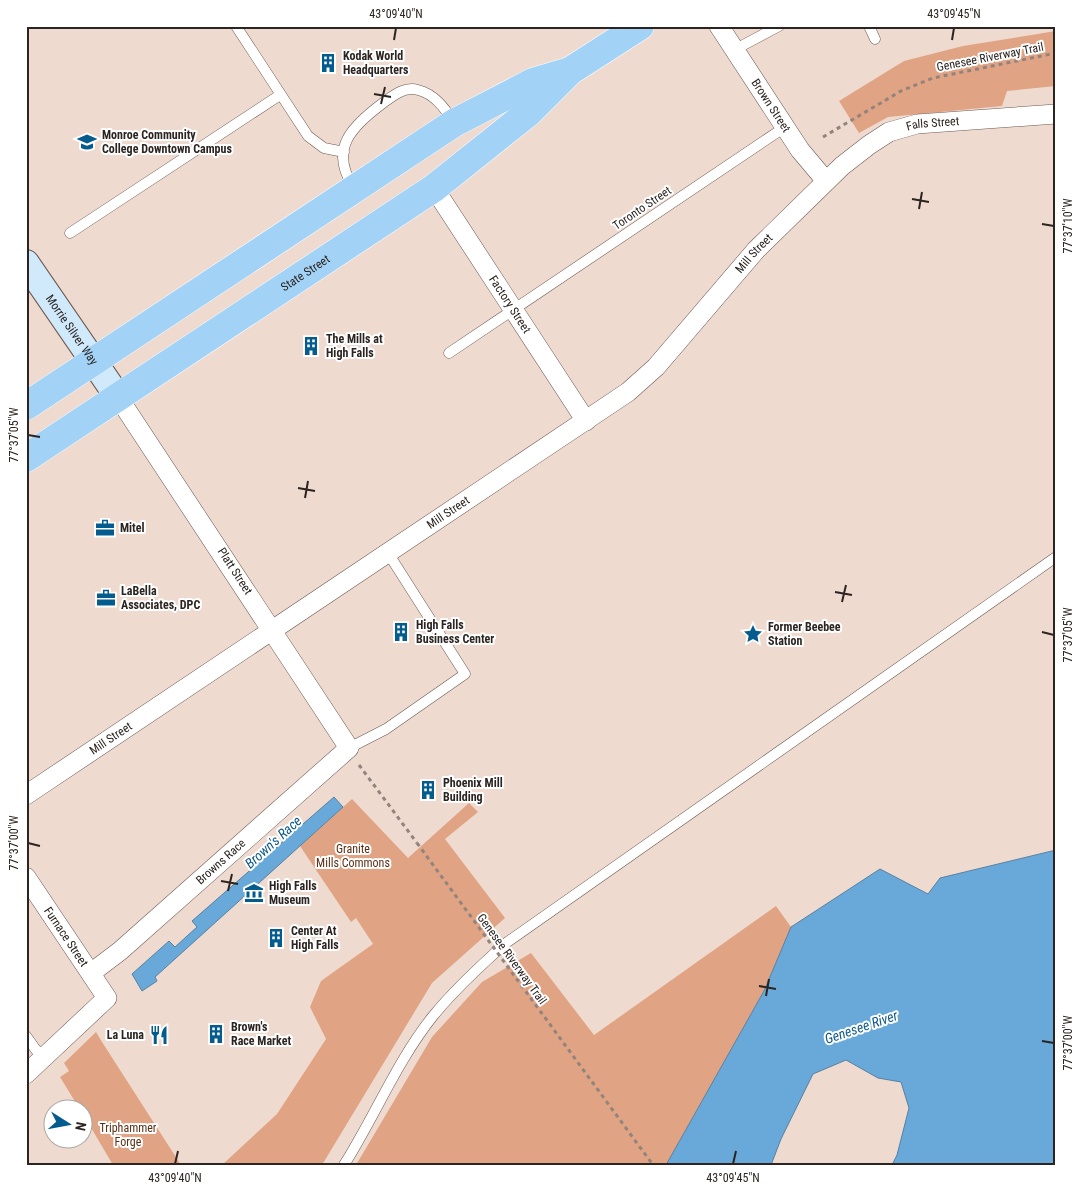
<svg xmlns="http://www.w3.org/2000/svg" width="1082" height="1191" viewBox="0 0 1082 1191" font-family="'Roboto Condensed',sans-serif">
  <style>
    .green { fill: #e0a383 }
    .water { fill: #69a9d9; stroke: #5681a2 }
    .lines { fill: none; stroke-linecap: round; stroke-linejoin: round }
    .service-casing { stroke: #6b5950; stroke-width: 11 }
    .minor-casing { stroke: #6b5950; stroke-width: 20 }
    .secondary-casing { stroke: #6b5950; stroke-width: 28 }
    .primary-casing { stroke: #fff; stroke-width: 29 }
    .path { stroke: #92847d; stroke-width: 3; stroke-dasharray: 4 4; stroke-linecap: butt }
    .service { stroke: #fff; stroke-width: 10 }
    .minor { stroke: #fff; stroke-width: 19 }
    .secondary { stroke: #d0e9fb; stroke-width: 26 }
    .primary { stroke: #a2d3f7; stroke-width: 28 }
    .path-bridge { stroke: #92847d; stroke-width: 3; stroke-dasharray: 4 4; stroke-linecap: butt }
    .ticks { fill: none; stroke: #2b2420; stroke-width: 2 }
    .labels { text-anchor: middle; stroke-width: 4; stroke-linejoin: round; paint-order: stroke }
    .poi-label { font-size: 12px; font-weight: bold; fill: #2b2420; stroke: #fff; text-anchor: start }
    .street-label { font-size: 12px; fill: #2b2420; stroke: #fff }
    .park-label { font-size: 12px; fill: #5b2e13; stroke: #fff }
    .water-label { font-size: 14px; font-style: italic; fill: #0f5a88; stroke: #fff }
    .neatline { fill: none; stroke: #2b2420; stroke-width: 2 }
    .ticks-label { font-size: 12px; text-anchor: middle; fill: #2b2420 }
  </style>
  <rect width="100%" height="100%" fill="#efdad0"/>
  <path class="green" d="M1056,31V86L1007,91L1002,106L888,117L859,133L839,101L904,61L963,46Z
    M352,799L408,858L469,803L478,812L445,839L505,918L432,983L322,1165H222L277,1114L326,1039L310,1007L321,981L373,944L356,918L351,922L300,846Z
    M776,906L791,927L764,991L666,1165H356L432,1037L482,982L531,953L594,1035Z
    M96,1032L102,1042L181,1165H113L83,1114L82,1108H79L60,1077L69,1071L64,1063Z"/>
  <path class="water" d="M334,797L343,807L155,977L157,981L142,991L132,974L169,941L175,947L197,927L192,921Z
    M1056,850V1165H892L897,1155L909,1108L901,1082L878,1078L846,1060L813,1074L781,1139L771,1165H666L764,991L791,927L880,869L928,894L940,878Z"/>
  <g class="lines">
    <g class="service-casing">
      <path id="service" d="M236,26L308,136L324,148L344,152
        M869,26L875,39
        M734,50L779,26
        M354,188C328,149 352,126 383,103C393,96 404,86 418,90C435,94 445,109 454,122
        M70,233L280,95
        M449,353L785,127
        M349,748L386,729L465,674L388,553
        M26,1036L36,1050L46,1055
        M344,1165C375,1116 397,1061 433,1016C455,989 480,966 506,943L1056,557"/>
    </g>
    <g class="minor-casing">
      <g id="minor">
        <path id="s1" d="M719,26L800,150L826,181"/>
        <path id="s2" d="M434,188L586,421"/>
        <path id="s3" d="M26,795L628,392L656,367L756,250L842,166L869,145L889,132L917,124L1056,114"/>
        <path id="s4" d="M26,877L107,998L26,1074"/>
        <path id="s5" d="M91,973L120,951L349,748L118,397"/>
      </g>
    </g>
    <g class="secondary-casing">
      <g id="secondary">
        <path id="s6" d="M26,263L118,397"/>
      </g>
    </g>
    <g class="primary-casing">
      <g id="primary">
        <path d="M26,406L454,123L533,82L567,72"/>
        <path id="s7" d="M26,458L434,188L528,113L570,71L640,26"/>
      </g>
    </g>
    <path class="path" d="M823,137L901,91L933,78L1056,53
      M359,765L417,843"/>
    <use href="#service" class="service"/>
    <use href="#minor" class="minor"/>
    <use href="#secondary" class="secondary"/>
    <use href="#primary" class="primary"/>
    <path class="path-bridge" d="M417,843L653,1165"/>
  </g>
  <path class="ticks" d="M394,40L396,28M952,40L954,28M374,94L391,97M381,104L385,87M912,199L929,202M919,209L922,192M1042,224L1054,226M28,435L40,437M298,488L315,491M305,498L308,481M835,592L852,595M842,602L846,585M1042,632L1054,635M28,843L40,846M221,881L238,884M228,891L232,874M759,986L776,989M766,996L769,979M1042,1041L1054,1043M175,1164L178,1151M733,1164L736,1151"/>
  <defs>
    <g id="building-bare" transform="scale(1.5)"><path d="M-4-6H4V6H1V3H-1V6H-4ZM-2.5-4.3h1.7v1.8h-1.7ZM.8-4.3h1.7v1.8H.8ZM-2.5-1h1.7V.8h-1.7ZM.8-1h1.7V.8H.8Z" fill="#035c8d" stroke="#fff" stroke-width="2.5" paint-order="stroke"/></g>
    <g id="university-bare" transform="scale(1.5)"><path d="M0-5L7-2L0 1L-7-2ZM-4 1L0 2.5L4 1V4Q0 6-4 4Z" fill="#035c8d" stroke="#fff" stroke-width="2.5" paint-order="stroke"/></g>
    <g id="office-bare" transform="scale(1.5)"><path d="M-6-3h4V-5.5h4V-3h4V5H-6ZM-1-4.5V-3h2v-1.5ZM-6 0V1H6V0Z" fill="#035c8d" stroke="#fff" stroke-width="2.5" paint-order="stroke"/></g>
    <g id="sight-bare" transform="scale(1.5)"><path d="M0-6L1.8-2.2L6-1.7L2.9 1.2L3.7 5.4L0 3.3L-3.7 5.4L-2.9 1.2L-6-1.7L-1.8-2.2Z" fill="#035c8d" stroke="#fff" stroke-width="2.5" paint-order="stroke"/></g>
    <g id="museum-bare" transform="scale(1.5)"><path d="M0-6L6-3V-2H-6V-3ZM-5-1h2V3h-2ZM-1-1h2V3h-2ZM3-1h2V3H3ZM-6 4H6V6H-6Z" fill="#035c8d" stroke="#fff" stroke-width="2.5" paint-order="stroke"/></g>
    <g id="restaurant-bare" transform="scale(1.5)"><path d="M-5-6h1v4h1v-4h1v4h1v-4h1v5L-1.5 .5V6h-2V.5L-5-1ZM5-6V6H3V1.5H1.5Q1.5-4 5-6Z" fill="#035c8d" stroke="#fff" stroke-width="2.5" paint-order="stroke"/></g>
  </defs>
  <g fill-rule="evenodd">
    <use href="#building-bare" x="328" y="63"/>
    <use href="#university-bare" x="87" y="142"/>
    <use href="#building-bare" x="311" y="346"/>
    <use href="#office-bare" x="105" y="528"/>
    <use href="#office-bare" x="106" y="598"/>
    <use href="#building-bare" x="401" y="632"/>
    <use href="#sight-bare" x="753" y="634"/>
    <use href="#building-bare" x="428" y="790"/>
    <use href="#museum-bare" x="254" y="893"/>
    <use href="#building-bare" x="276" y="938"/>
    <use href="#building-bare" x="216" y="1034"/>
    <use href="#restaurant-bare" x="159" y="1035"/>
  </g>
  <g class="labels">
    <g class="poi-label">
      <text x="343" y="60">Kodak World<tspan x="343" dy="14">Headquarters</tspan></text>
      <text x="102" y="139">Monroe Community<tspan x="102" dy="14">College Downtown Campus</tspan></text>
      <text x="326" y="343">The Mills at<tspan x="326" dy="14">High Falls</tspan></text>
      <text x="120" y="532">Mitel</text>
      <text x="121" y="595">LaBella<tspan x="121" dy="14">Associates, DPC</tspan></text>
      <text x="416" y="629">High Falls<tspan x="416" dy="14">Business Center</tspan></text>
      <text x="768" y="631">Former Beebee<tspan x="768" dy="14">Station</tspan></text>
      <text x="443" y="787">Phoenix Mill<tspan x="443" dy="14">Building</tspan></text>
      <text x="269" y="890">High Falls<tspan x="269" dy="14">Museum</tspan></text>
      <text x="291" y="935">Center At<tspan x="291" dy="14">High Falls</tspan></text>
      <text x="231" y="1031">Brown's<tspan x="231" dy="14">Race Market</tspan></text>
      <text x="144" y="1039" text-anchor="end">La Luna</text>
    </g>
    <g class="street-label">
      <text transform="translate(990 57) rotate(-11)" y="4">Genesee Riverway Trail</text>
      <text dy="4" stroke="none"><textPath href="#s1" startOffset="95">Brown Street</textPath></text>
      <text dy="4" stroke="none"><textPath href="#s3" startOffset="1139">Falls Street</textPath></text>
      <text transform="translate(642 208) rotate(-34)" y="4">Toronto Street</text>
      <text dy="4" stroke="none"><textPath href="#s3" startOffset="912">Mill Street</textPath></text>
      <text dy="4" stroke="none"><textPath href="#s7" startOffset="335">State Street</textPath></text>
      <text dy="4" stroke="none"><textPath href="#s2" startOffset="139">Factory Street</textPath></text>
      <text dy="4" stroke="none"><textPath href="#s6" startOffset="81">Morrie Silver Way</textPath></text>
      <text dy="4" stroke="none"><textPath href="#s3" startOffset="508">Mill Street</textPath></text>
      <text transform="translate(235 571) rotate(57)" y="4">Platt Street</text>
      <text dy="4" stroke="none"><textPath href="#s3" startOffset="102">Mill Street</textPath></text>
      <text dy="4" stroke="none"><textPath href="#s5" startOffset="171">Browns Race</textPath></text>
      <text dy="4" stroke="none"><textPath href="#s4" startOffset="72">Furnace Street</textPath></text>
      <text transform="translate(512 959) rotate(54)" y="4">Genesee Riverway Trail</text>
    </g>
    <g class="park-label">
      <text x="353" y="853">Granite<tspan x="353" dy="14">Mills Commons</tspan></text>
      <text x="128" y="1132">Triphammer<tspan x="128" dy="14">Forge</tspan></text>
    </g>
    <g class="water-label">
      <text transform="translate(273 842) rotate(-42)" y="5">Brown's Race</text>
      <text transform="translate(861 1027) rotate(-19)" y="5">Genesee River</text>
    </g>
  </g>
  <rect width="1082" height="1191" fill="none" stroke="#ffffff" stroke-width="55"/>
  <g transform="translate(68 1124) rotate(101)"><circle r="24" fill="#ffffff" stroke="#aaa7a6"/>
  <path d="M0-4L9 19L0 12L-9 19Z" fill="#035c8d"/>
  <text y="-8" font-size="14" font-weight="bold" text-anchor="middle" fill="#2b2420">N</text>
  </g>
  <rect x="28" y="28" width="1026" height="1136" class="neatline"/>
  <g class="ticks-label">
    <text x="396" y="18">43°09'40"N</text>
    <text x="954" y="18">43°09'45"N</text>
    <text transform="translate(1068 226) rotate(-90)" y="4">77°37'10"W</text>
    <text transform="translate(14 435) rotate(-90)" y="4">77°37'05"W</text>
    <text transform="translate(1068 635) rotate(-90)" y="4">77°37'05"W</text>
    <text transform="translate(14 843) rotate(-90)" y="4">77°37'00"W</text>
    <text transform="translate(1068 1043) rotate(-90)" y="4">77°37'00"W</text>
    <text x="175" y="1182">43°09'40"N</text>
    <text x="733" y="1182">43°09'45"N</text>
  </g>
</svg>
